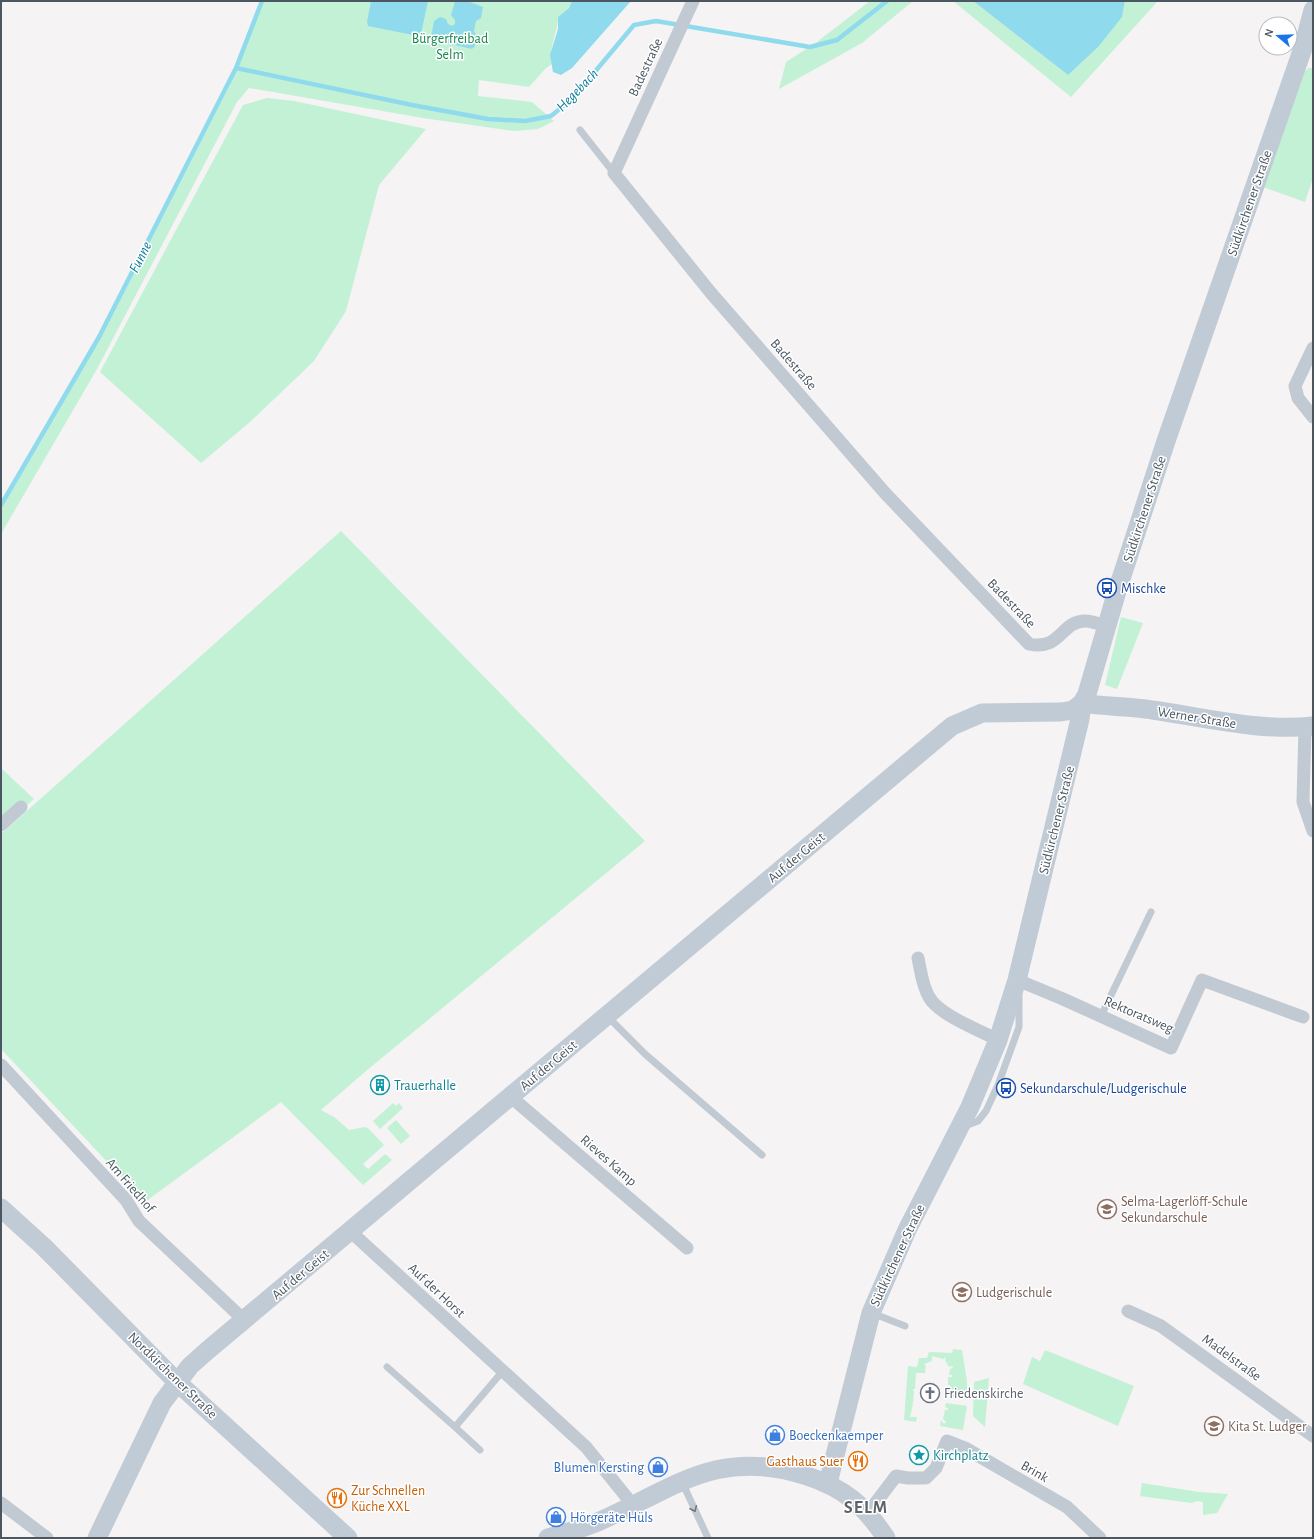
<svg xmlns="http://www.w3.org/2000/svg" width="1314" height="1539" viewBox="0 0 1314 1539" font-family="'Alegreya Sans',sans-serif">
  <style>
    .green { fill: #c3f1d5 }
    .water { fill: #90daee }
    .lines { fill: none; stroke-linecap: round; stroke-linejoin: round }
    .stream { stroke: #90daee; stroke-width: 4.5 }
    .lane { stroke: #c1cad2; stroke-width: 7 }
    .street { stroke: #c1cad2; stroke-width: 13 }
    .secondary { stroke: #c1cbd6; stroke-width: 19 }
    .oneway { stroke: #6e7983 }
    .labels { text-anchor: middle; stroke-width: 3; stroke-linejoin: round; paint-order: stroke }
    .park-label { font-size: 14px; fill: #17864f; stroke: #fff }
    .street-label { font-size: 14px; fill: #4a5661; stroke: #fff }
    .transit-label { font-size: 14px; fill: #164399; stroke: #fff; text-anchor: start }
    .culture-label { font-size: 14px; fill: #0d838f; stroke: #fff; text-anchor: start }
    .education-label { font-size: 14px; fill: #785e54; stroke: #fff; text-anchor: start }
    .worship-label { font-size: 14px; fill: #5b616d; stroke: #fff; text-anchor: start }
    .shop-label { font-size: 14px; fill: #366cbe; stroke: #fff; text-anchor: start }
    .food-label { font-size: 14px; fill: #c56008; stroke: #fff; text-anchor: end }
    .water-label { font-size: 15px; font-style: italic; fill: #0c7c9b; stroke: #fff }
    .district-label { font-size: 18px; font-weight: bold; letter-spacing: 1px; fill: #5f6368; stroke: #fff }
  </style>
  <rect width="100%" height="100%" fill="#f5f3f3"/>
  <path class="green" d="M263,1H572L569,8L558,17C558,33 548,48 552,64L546,68L529,87L479,80L478,96L532,102L554,121L538,129L514,131L423,118L249,88L237,102L97,369L1,534V508L102,335L229,87Z
    M870,1H913L862,43L779,89L786,62L817,42Z
    M953,1H973L1068,75L1122,17L1125,1H1158L1071,97Z
    M1308,68H1313V178L1305,202L1263,187L1298,79Z
    M267,98L294,101L426,129L379,185L346,311L314,361L250,422L201,463L100,372L243,105Z
    M341,531L645,841L366,1071L321,1110L334,1117L349,1130L365,1127L369,1129L384,1145L363,1164L368,1169L385,1154L392,1160L363,1185L281,1102L145,1202L1,1049V834Z
    M1121,617L1143,623L1117,689L1105,685Z
    M1,768L34,799L1,827Z
    M393,1103L396,1106L399,1103L403,1108L380,1129L373,1121Z
    M396,1120L410,1136L401,1144L387,1128Z
    M953,1349L962,1350L967,1381V1399L949,1397V1395H946L948,1387H950V1385H948V1377H952V1375H949L950,1369L953,1368L952,1366L949,1367L945,1360L946,1357L943,1359L932,1356V1361L924,1364L926,1366L925,1373H916L915,1389L912,1390L914,1391L913,1403L910,1404H913L910,1417H917L916,1422L904,1420L908,1366L917,1367L919,1358H927L929,1352L952,1353Z
    M1045,1350L1134,1386L1118,1426L1023,1384L1032,1357L1040,1361Z
    M989,1378L985,1427L973,1416L974,1382Z
    M946,1403L967,1406L963,1430L940,1426L941,1420L944,1424L946,1422L943,1419L945,1410H948V1408L945,1407Z
    M1142,1483L1199,1492L1228,1494L1217,1513L1203,1515V1502L1198,1501L1191,1503L1140,1496Z"/>
  <path class="water" d="M371,1H428L421,34L418,36L368,26L367,22Z
    M455,1H467L483,7L481,18L476,21L474,31L477,36L475,46L472,49L433,40L431,37L434,21L440,17L446,19L448,24L452,26L455,24V20L451,15Z
    M572,1H631L572,68L561,75L553,72L550,55L558,29V17L569,8Z
    M973,1H1125L1122,17L1098,47L1068,75Z"/>
  <g class="lines">
    <path class="stream" d="M236,68L412,105L488,119L525,121L551,116L573,98L634,25L656,21L810,47L837,40L887,1
      M1,505L99,337L236,68L262,1"/>
    <path class="lane" d="M580,130L614,173
      M607,1016L645,1054L762,1155
      M1101,1016L1151,912
      M965,1126L978,1121L986,1111L998,1085L1019,1027V995
      M872,1313L905,1326
      M387,1367L455,1427
      M480,1450L455,1427L502,1372
      M682,1482L708,1538"/>
    <path class="street" d="M693,1L614,173L711,293L885,493L1029,644C1061,651 1061,621 1085,621C1091,621 1100,624 1106,626
      M1313,348L1295,386L1298,398L1313,417
      M1305,727L1303,802L1313,831
      M1,825L21,807
      M918,958C921,972 922,985 929,997C939,1015 979,1030 998,1040
      M1017,980L1063,999L1171,1048L1202,980L1303,1017
      M1,1065L126,1200L139,1221L244,1320
      M511,1097L687,1248
      M350,1231L586,1447L633,1505
      M1128,1311L1161,1326L1313,1436
      M1,1503L47,1538
      M868,1513L896,1476L908,1478H926L936,1468L947,1441L965,1448L1067,1507L1100,1538"/>
    <path class="secondary" d="M1082,703C1105,707 1129,706 1152,710C1203,717 1262,732 1313,726
      M1,1208L44,1247L177,1382L348,1538
      M828,1483L871,1313L907,1230L970,1107L998,1040L1017,980L1080,719L1082,703L1087,694L1117,591L1166,441L1303,48L1313,10
      M97,1538L162,1403L190,1366L208,1350L952,726L982,713L1061,712L1073,710L1082,703
      M548,1538C566,1533 584,1528 600,1521C676,1487 719,1447 807,1476C844,1488 865,1506 886,1538"/>
  </g>
  <defs><path id="oneway-chevron" d="M-2-3.5L2.5 0L-2 3.5" fill="none" stroke-width="1.6" stroke-linecap="round" stroke-linejoin="round"/></defs>
  <use class="oneway" href="#oneway-chevron" transform="translate(694 1509) rotate(65)"/>
  <defs>
    <g id="bus-ring" transform="scale(1)"><circle r="9.5" fill="#fff" stroke="#1a4fb4" stroke-width="1.5"/><path d="M-5-6H5V4H4V6H2V4H-2V6H-4V4H-5ZM-3.5-4V0h7V-4ZM-3.5 1.2v1.5H-2V1.2ZM2 1.2v1.5H3.5V1.2Z" fill="#1a4fb4"/></g>
    <g id="building-ring" transform="scale(1)"><circle r="9.5" fill="#fff" stroke="#0f9aa8" stroke-width="1.5"/><path d="M-4-6H4V6H1V3H-1V6H-4ZM-2.5-4.3h1.7v1.8h-1.7ZM.8-4.3h1.7v1.8H.8ZM-2.5-1h1.7V.8h-1.7ZM.8-1h1.7V.8H.8Z" fill="#0f9aa8"/></g>
    <g id="school-ring" transform="scale(1)"><circle r="9.5" fill="#fff" stroke="#8d6e63" stroke-width="1.5"/><path d="M0-5L7-2L0 1L-7-2ZM-4 1L0 2.5L4 1V4Q0 6-4 4Z" fill="#8d6e63"/></g>
    <g id="church-ring" transform="scale(1)"><circle r="9.5" fill="#fff" stroke="#6b7280" stroke-width="1.5"/><path d="M-1.2-6h2.4v3.5h3.3v2.4h-3.3V6h-2.4V-.1h-3.3v-2.4h3.3Z" fill="#6b7280"/></g>
    <g id="shop-ring" transform="scale(1)"><circle r="9.5" fill="#fff" stroke="#3f7fe0" stroke-width="1.5"/><path d="M-5-2.5h2.3a2.7 3.5 0 0 1 5.4 0H5L5.5 6h-11ZM-1.5-2.5h3a1.5 2.3 0 0 0-3 0Z" fill="#3f7fe0"/></g>
    <g id="sight-ring" transform="scale(1)"><circle r="9.5" fill="#fff" stroke="#0f9aa8" stroke-width="1.5"/><path d="M0-6L1.8-2.2L6-1.7L2.9 1.2L3.7 5.4L0 3.3L-3.7 5.4L-2.9 1.2L-6-1.7L-1.8-2.2Z" fill="#0f9aa8"/></g>
    <g id="restaurant-ring" transform="scale(1)"><circle r="9.5" fill="#fff" stroke="#e8710a" stroke-width="1.5"/><path d="M-5-6h1v4h1v-4h1v4h1v-4h1v5L-1.5 .5V6h-2V.5L-5-1ZM5-6V6H3V1.5H1.5Q1.5-4 5-6Z" fill="#e8710a"/></g>
  </defs>
  <g fill-rule="evenodd">
    <use href="#bus-ring" x="1107" y="588"/>
    <use href="#building-ring" x="380" y="1085"/>
    <use href="#bus-ring" x="1006" y="1088"/>
    <use href="#school-ring" x="1107" y="1209"/>
    <use href="#school-ring" x="962" y="1292"/>
    <use href="#church-ring" x="930" y="1393"/>
    <use href="#school-ring" x="1214" y="1426"/>
    <use href="#shop-ring" x="775" y="1435"/>
    <use href="#sight-ring" x="919" y="1455"/>
    <use href="#restaurant-ring" x="858" y="1461"/>
    <use href="#shop-ring" x="658" y="1467"/>
    <use href="#restaurant-ring" x="337" y="1498"/>
    <use href="#shop-ring" x="556" y="1517"/>
  </g>
  <g class="labels">
    <g class="park-label">
      <text x="450" y="43">Bürgerfreibad<tspan x="450" dy="16">Selm</tspan></text>
    </g>
    <g class="street-label">
      <text transform="translate(645 67) rotate(-65)" y="5">Badestraße</text>
      <text transform="translate(1249 203) rotate(-71)" y="5">Südkirchener Straße</text>
      <text transform="translate(794 364) rotate(49)" y="5">Badestraße</text>
      <text transform="translate(1144 509) rotate(-72)" y="5">Südkirchener Straße</text>
      <text transform="translate(1012 603) rotate(46)" y="5">Badestraße</text>
      <text transform="translate(1197 717) rotate(9)" y="5">Werner Straße</text>
      <text transform="translate(1056 820) rotate(-76)" y="5">Südkirchener Straße</text>
      <text transform="translate(796 857) rotate(-40)" y="5">Auf der Geist</text>
      <text transform="translate(1139 1014) rotate(23)" y="5">Rektoratsweg</text>
      <text transform="translate(548 1065) rotate(-40)" y="5">Auf der Geist</text>
      <text transform="translate(609 1160) rotate(41)" y="5">Rieves Kamp</text>
      <text transform="translate(131 1185) rotate(49)" y="5">Am Friedhof</text>
      <text transform="translate(897 1255) rotate(-65)" y="5">Südkirchener Straße</text>
      <text transform="translate(300 1274) rotate(-40)" y="5">Auf der Geist</text>
      <text transform="translate(437 1290) rotate(43)" y="5">Auf der Horst</text>
      <text transform="translate(1232 1357) rotate(36)" y="5">Madelstraße</text>
      <text transform="translate(173 1375) rotate(44)" y="5">Nordkirchener Straße</text>
      <text transform="translate(1035 1471) rotate(30)" y="5">Brink</text>
    </g>
    <g class="transit-label">
      <text x="1121" y="593">Mischke</text>
      <text x="1020" y="1093">Sekundarschule/Ludgerischule</text>
    </g>
    <g class="culture-label">
      <text x="394" y="1090">Trauerhalle</text>
      <text x="933" y="1460">Kirchplatz</text>
    </g>
    <g class="education-label">
      <text x="1121" y="1206">Selma-Lagerlöff-Schule<tspan x="1121" dy="16">Sekundarschule</tspan></text>
      <text x="976" y="1297">Ludgerischule</text>
      <text x="1228" y="1431">Kita St. Ludger</text>
    </g>
    <g class="worship-label">
      <text x="944" y="1398">Friedenskirche</text>
    </g>
    <g class="shop-label">
      <text x="789" y="1440">Boeckenkaemper</text>
      <text x="644" y="1472" text-anchor="end">Blumen Kersting</text>
      <text x="570" y="1522">Hörgeräte Hüls</text>
    </g>
    <g class="food-label">
      <text x="844" y="1466">Gasthaus Suer</text>
      <text x="351" y="1495" text-anchor="start">Zur Schnellen<tspan x="351" dy="16">Küche XXL</tspan></text>
    </g>
    <g class="water-label">
      <text transform="translate(577 90) rotate(-46)" y="5">Hegebach</text>
      <text transform="translate(140 257) rotate(-63)" y="5">Funne</text>
    </g>
    <g class="district-label">
      <text x="866" y="1513">SELM</text>
    </g>
  </g>
  <rect width="1314" height="1539" fill="none" stroke="#4a5661" stroke-width="4"/>
  <g transform="translate(1278 36) rotate(289)"><circle r="19" fill="#ffffff" stroke="#b7bbc0"/>
  <path d="M0-3L7 15L0 10L-7 15Z" fill="#1a73e8"/>
  <text y="-6" font-size="11" font-weight="bold" text-anchor="middle" fill="#4a5661">N</text>
  </g>
</svg>
